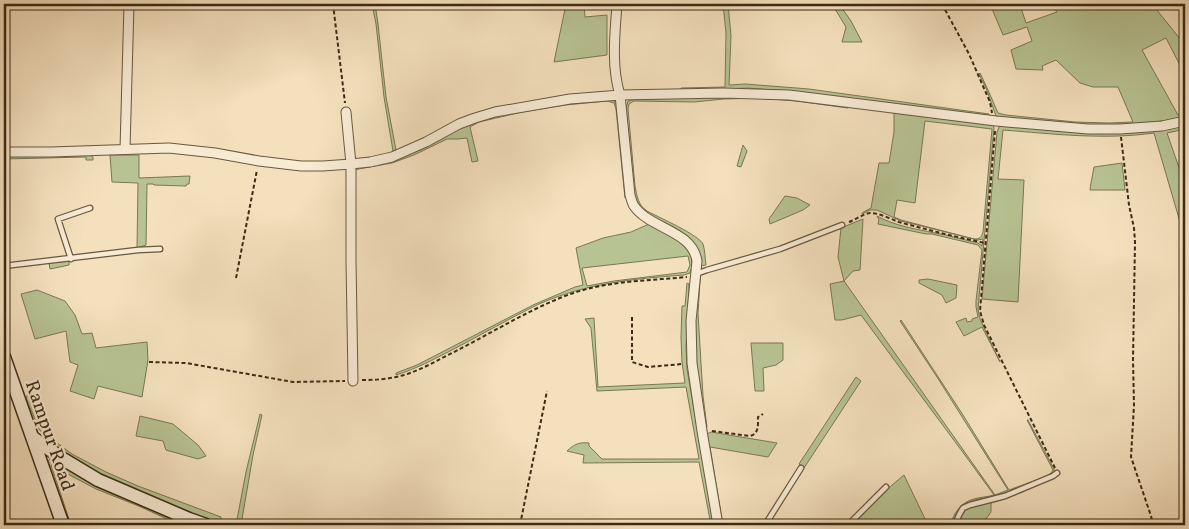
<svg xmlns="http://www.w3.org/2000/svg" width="1189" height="529" viewBox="0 0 1189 529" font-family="Vollkorn,serif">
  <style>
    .grass { fill: #b8c393; stroke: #7a7754; fill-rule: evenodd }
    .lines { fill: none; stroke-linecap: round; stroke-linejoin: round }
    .lane-casing { stroke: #69583f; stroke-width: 7 }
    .street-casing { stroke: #69583f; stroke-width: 11 }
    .secondary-casing { stroke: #3b2b15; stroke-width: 15 }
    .path { stroke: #3b2b15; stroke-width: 2; stroke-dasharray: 4 2.5; stroke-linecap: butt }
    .lane { stroke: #f8ebd4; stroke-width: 4.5 }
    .street { stroke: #f8ebd4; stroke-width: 9 }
    .secondary { stroke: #f8ebd4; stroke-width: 12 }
    .labels { text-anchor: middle; stroke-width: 4.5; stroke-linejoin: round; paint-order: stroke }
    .street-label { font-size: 19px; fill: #3b2b15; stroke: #f8ebd4 }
  </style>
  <rect width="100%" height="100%" fill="#f4e0bd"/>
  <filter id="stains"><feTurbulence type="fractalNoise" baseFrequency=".004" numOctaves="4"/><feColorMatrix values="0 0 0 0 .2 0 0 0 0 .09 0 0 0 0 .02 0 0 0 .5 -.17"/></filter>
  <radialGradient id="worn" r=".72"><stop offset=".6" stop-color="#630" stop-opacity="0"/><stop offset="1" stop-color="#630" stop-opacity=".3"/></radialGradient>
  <path class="grass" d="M372,4H375L378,24L386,97L396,150L393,151L384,97L376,24Z
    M566,4H584L585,17L607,15V55L554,62Z
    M723,4H728L731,36L729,85L745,84L809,89L989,114V116L785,91L748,88L681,91V88L725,87L726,33Z
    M832,4H839L851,21L862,42H842L846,27Z
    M990,4H1031L1021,8L1026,23L1057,12L1051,4H1152L1185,45V75L1166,38L1142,50L1178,115L1185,112V116C1128,132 1058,124 999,117L996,116L986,88L979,74L980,73L988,90L998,113L1006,115L1075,122L1109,123L1133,122L1118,87H1093L1080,83L1056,60L1042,66L1043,70L1016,69L1011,50L1032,41L1027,27L1003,35Z
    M724,96L797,98L847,106L848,108L796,101L757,98L724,99L694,102L634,101L629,104L628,109L635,186C637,196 638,205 647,211C658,217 699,235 703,244C705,250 705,258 706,265L701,266L698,313L703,396L707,427L704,428C701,404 697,380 695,356C693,333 696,310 699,287C700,276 704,260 698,250C687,225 644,226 633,194L626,108L628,101L636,99L693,98Z
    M611,99L614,101L618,106L626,197L625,198L616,109L614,103L607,101L565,105L522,112L479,122L470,127L478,161L472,162L467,138L458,139H447L414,155L392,163L353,170L354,167L493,116L542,106Z
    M894,113L993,125L994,128L978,309L980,319L1000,362L982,327L964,336L956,322L966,318L967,322L972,321V319L978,317L976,307V301L982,250L978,245L932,234H926L878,224L879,220L877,216C895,226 916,229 935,233C949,235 964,240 978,243L982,246L983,239L978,240L901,221L877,210H870L862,214V213L871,208L879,163H889L894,132ZM925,121L992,129L983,232C981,238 980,239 974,239L901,220L894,217L897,200L915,203Z
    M1185,124V129L1167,133L1183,179H1185V239L1154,133C1104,140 1054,134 1003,130L998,179L1024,180L1018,302L982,299L997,132L999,127L1001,126L1080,132Z
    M743,145L747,151L741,167L737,166Z
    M88,154L93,157V160H86V157L4,159V156Z
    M110,155H139V178L190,176L189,184H187L186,186L154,185L153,184H147L146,245L137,248L138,183L112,182Z
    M1122,163L1125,190H1090L1091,183L1094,167Z
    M785,196L797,198L810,205L803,210L770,224L769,219Z
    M863,219L860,270L853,271L844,281L995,495L1008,490L937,377L900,321L901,320L963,415L1009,490C1016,487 1048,477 1051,473C1052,472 1052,471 1053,470L1027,420H1028L1054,469V472L1052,474C1037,481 1021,488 1005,494C992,499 975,497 964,505C957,510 954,518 953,525H950C954,513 961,502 974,499C980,497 988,497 994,495C950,434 905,375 861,315L842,320H835L830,284L844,281L838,257L841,228Z
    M649,224C667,234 701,246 690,273L684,275C633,279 587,283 539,304C510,318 481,335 452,350C434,359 416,369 396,375V373L417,365L533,305L575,287L583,285L576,248L603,238L631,232ZM688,256L690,265L687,272L614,281L587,286L582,268Z
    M69,261V265L50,269L49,263Z
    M928,279L957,285L956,298L946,303L942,295L919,283V280Z
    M687,283L689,284V288L686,348L687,369L714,525H711L699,462L583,463L584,455L567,451C574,444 580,442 589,443V446L602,459H699L686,387L597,391L591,328L585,319L594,318L598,387L685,383L682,362L681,338L682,306H685Z
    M37,290L65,301L75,315L82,334L92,333L96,348L147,342L148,360L142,397L98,386L94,399L70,391L78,365L70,362L66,331L35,339L21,294Z
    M751,343H783V360L776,365L763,368L764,391H755Z
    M856,377L861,381L804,468L799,464Z
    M28,394L45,434L72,454L106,472L138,486L221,517V520L236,525L246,472L260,414L262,415L253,455L241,525H221L201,518L97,473L70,457L51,443L39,429L26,398Z
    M140,416L173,424L198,445L206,456L198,459L166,450L163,441L136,436Z
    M711,432L777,443L768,457L710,447L723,525H722L705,435Z
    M51,459L55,460L192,525H180L141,507L96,489L64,472L55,464L51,465L71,525H67L47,461Z
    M904,475L928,525H845Z
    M1037,484L1007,498L991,503V512L986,519L965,524L962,521V525H958L961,515L966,509Z"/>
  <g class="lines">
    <g class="lane-casing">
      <path id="lane" d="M71,259L58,219L90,208
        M4,266L138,250L160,249
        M696,274L707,270L780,249L842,225
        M765,525L801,468
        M848,525L886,487
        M955,525L959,515L963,508L970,505L1005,496L1053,476L1057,473"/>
    </g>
    <g class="street-casing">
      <path id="street" d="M617,4C615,33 611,66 620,95L630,195C631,198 632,203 634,206C650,229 692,230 697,261L691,321L692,363L702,431L718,525
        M346,112L351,164V261L353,381
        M125,149L129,4
        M4,152H51L169,148L215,153L259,161L301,166H323L351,164L370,162L392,157L426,142L459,124L475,118L495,112L570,99L620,95L723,93L789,95L996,121L1088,129H1120L1162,126L1185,121"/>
    </g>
    <g class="secondary-casing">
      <path id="secondary" d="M4,357L63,525
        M32,437L63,459L98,480L189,519L206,525"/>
    </g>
    <path class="path" d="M333,4L345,103
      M942,4L969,54L990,102L992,113
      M995,131L980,311L984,325L1055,468
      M1121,137L1129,205L1134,228L1135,242L1133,360L1134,405L1131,457L1151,516L1153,525
      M849,222C855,220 863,214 870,213C880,213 890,219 899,222C928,230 956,237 985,243
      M236,278L257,170
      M632,317V362L648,367L682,364
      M149,362L186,363L293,382L345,381
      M362,380C376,380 390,379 404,375C421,370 436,361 452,353C488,335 523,313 560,298C600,281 644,281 687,277
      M712,431L750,436C759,434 758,425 758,417L763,414
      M520,525L547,391"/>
    <use href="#lane" class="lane"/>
    <use href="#street" class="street"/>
    <use href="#secondary" class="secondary"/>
  </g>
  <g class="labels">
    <g class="street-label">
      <text transform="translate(51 435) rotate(71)" y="7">Rampur Road</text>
    </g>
  </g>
  <rect width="1189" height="529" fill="none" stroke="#f4e0bd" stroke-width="20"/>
  <rect x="5" y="5" width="1179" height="519" fill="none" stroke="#3b2b15" stroke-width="2.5"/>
  <rect x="10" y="10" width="1169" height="509" fill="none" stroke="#3b2b15"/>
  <rect width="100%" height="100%" filter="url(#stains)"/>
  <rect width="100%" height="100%" fill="url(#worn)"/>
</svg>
